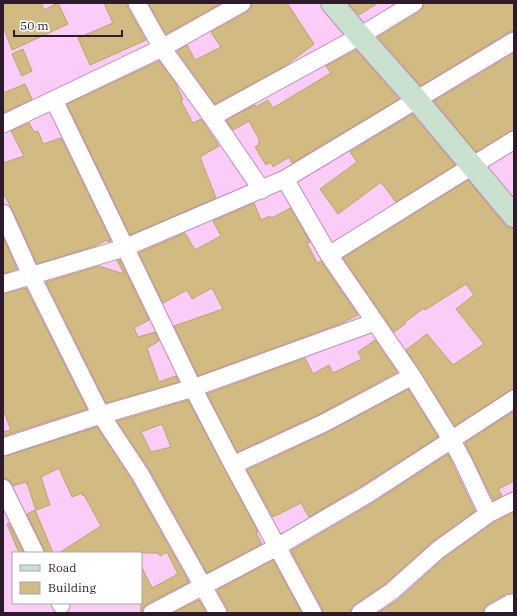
<svg xmlns="http://www.w3.org/2000/svg" width="517" height="616" viewBox="0 0 517 616" font-family="'IBM Plex Serif',serif">
  <style>
    .building { fill: #d2bb82; stroke: #b9a36a; fill-rule: evenodd }
    .lines { fill: none; stroke-linecap: round; stroke-linejoin: round }
    .street-casing { stroke: #bc8eb8; stroke-width: 19 }
    .secondary-casing { stroke: #bc8eb8; stroke-width: 24 }
    .street { stroke: #fff; stroke-width: 17 }
    .secondary { stroke: #c9e1ce; stroke-width: 22 }
  </style>
  <rect width="100%" height="100%" fill="#fcccf8"/>
  <path class="building" d="M3,3H41L44,10L58,3L68,24L12,50L3,26Z
    M104,3H127L128,8L146,40L90,65L78,38L113,23Z
    M148,3H222L166,34Z
    M252,3H287L314,44L285,66L215,104L177,51L187,45L195,60L221,47L211,32L247,12L251,8Z
    M348,3H378L359,15Z
    M424,3H514V31L509,32L421,86L378,37L419,12L423,8Z
    M23,49L32,71L22,76L12,54Z
    M356,50L399,99L292,163L289,157L273,167L271,162L266,165L255,147L260,144L258,142L260,141L249,121L233,130L226,120L255,105L256,107L268,100L273,108L331,73L326,66Z
    M514,53V130L509,132L476,152L434,101Z
    M159,61L176,84L183,100L181,101L193,123L201,119L219,146L200,157L216,198L130,235L67,104Z
    M25,84L32,99L3,113V93Z
    M412,114L455,165L396,202L381,182L338,214L320,189L357,162L350,152Z
    M29,123L34,132L38,131L43,144L61,138L111,241L108,242L107,240L95,246L37,264L12,209L3,193V163L24,156L11,131Z
    M468,180L504,224L509,228H514V389L509,391L455,426L406,350L427,334L453,365L484,344L456,309L474,295L466,284L425,310L424,308L405,322V324L394,332L343,258Z
    M254,203L261,220L270,216L272,218L290,208L310,242L307,243L317,263L321,261L358,315L342,323L198,376L174,326L223,309L212,288L192,299L187,290L163,303L139,253L185,233L195,250L221,236L213,221Z
    M3,237L17,269L3,274Z
    M117,260H120L149,320L134,328L138,337L155,332L159,341L147,348L159,382L176,376L179,382L106,403L46,282L99,266L124,274Z
    M26,288L87,409L3,436V432L11,430L3,409V294Z
    M375,340L397,372L320,414L237,452L207,394L305,358L313,374L329,365L333,373L362,359L358,352Z
    M408,389L438,437L363,485L309,517L301,503L273,517L247,470L328,432Z
    M188,400L258,532L256,533L262,544L207,573L149,469L117,421ZM162,424L171,447L151,452L141,432Z
    M514,411V481L498,489L502,496L493,500L465,443Z
    M97,427L131,479L189,582L147,604L143,608L142,613H141V566L152,588L178,574L167,552L160,556L158,553H59L101,526L84,495L83,496L82,493L72,497L59,468L41,477L50,505L36,510L27,483H25V482L13,486L9,480L3,478V457Z
    M448,454L475,511L432,542L385,584L354,605L351,608L350,613H323L322,608L291,551L373,503Z
    M35,510L53,553H45L44,549L27,514Z
    M514,512V594H506L488,604L485,608L483,613H378L398,600L444,558L493,523Z
    M9,523L24,553H19L7,524Z
    M273,560L302,613H228L227,608L217,590Z
    M199,600L207,613H173Z"/>
  <g class="lines">
    <g class="street-casing">
      <path id="street" d="M137,3L162,48L212,117L262,190
        M54,100L193,388L233,465L313,613
        M212,117L360,36L414,3
        M3,124L162,48L242,3
        M285,179L329,255L412,376L451,439L463,461L488,514
        M3,213L31,275L101,415L140,474L218,613
        M329,255L514,140
        M3,284L124,248L285,179L514,41
        M3,447L101,415L193,388L375,322
        M233,465L324,423L412,376
        M3,488L35,553
        M60,603L61,605
        M152,613L277,547L368,494L514,399
        M360,613L391,592L438,550L488,514L514,501
        M493,613L511,603"/>
    </g>
    <g class="secondary-casing">
      <path id="secondary" d="M332,3L360,36L416,99L514,216"/>
    </g>
    <use href="#street" class="street"/>
    <use href="#secondary" class="secondary"/>
  </g>
  <rect width="517" height="616" fill="none" stroke="#2d1b2c" stroke-width="8"/>
  <rect x="12" y="552" width="130" height="52" fill="#ffffff" stroke="#aba4ab"/>
  <rect x="20" y="565" width="20" height="6" fill="#c9e1ce" stroke="#aba4ab"/>
  <text x="48" y="572" font-size="12" fill="#2d1b2c">Road</text>
  <rect x="20" y="582" width="20" height="12" fill="#d2bb82" stroke="#aba4ab"/>
  <text x="48" y="592" font-size="12" fill="#2d1b2c">Building</text>
  <path d="M14 30v6h108v-6" fill="none" stroke="#2d1b2c" stroke-width="2"/>
  <text x="20" y="30" font-size="12" fill="#2d1b2c" stroke="#ffffff" stroke-width="3" paint-order="stroke">50 m</text>
</svg>
